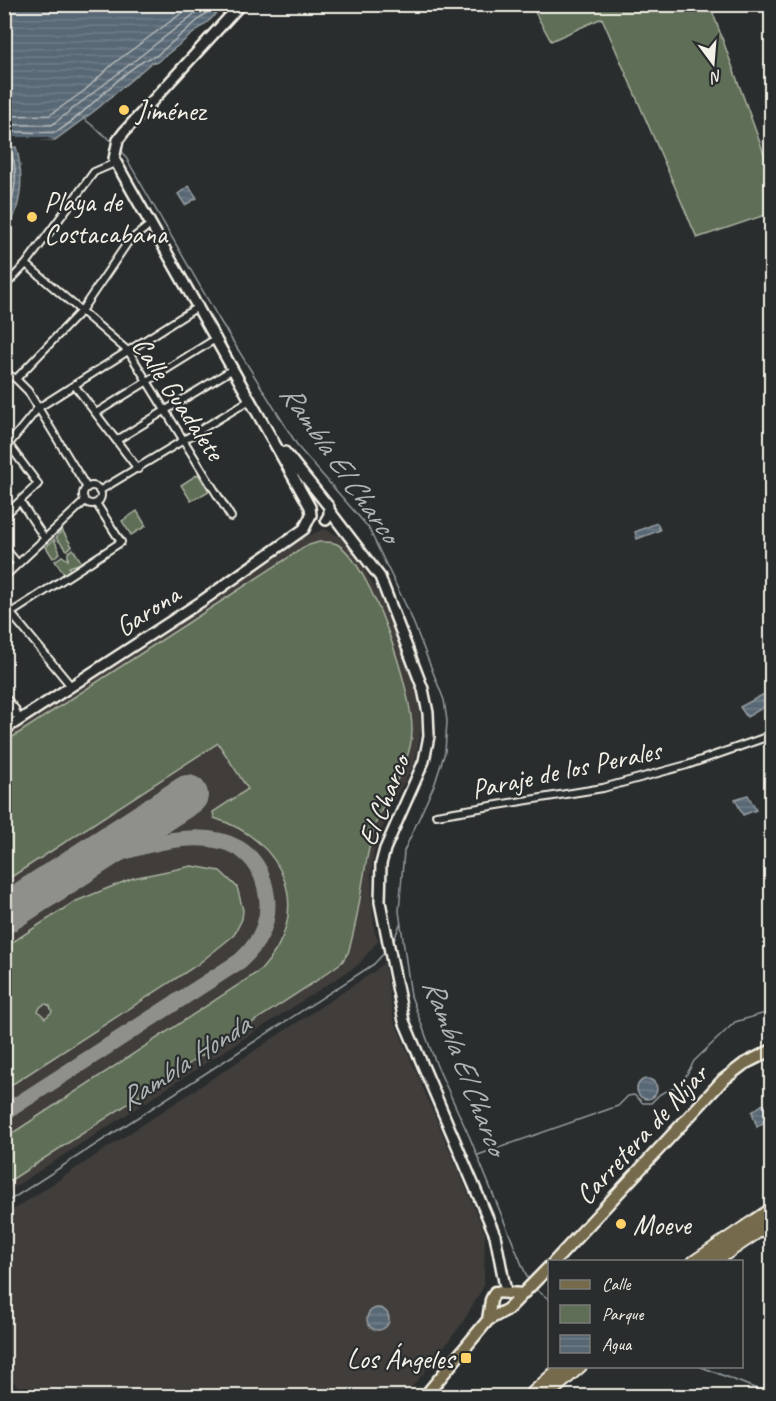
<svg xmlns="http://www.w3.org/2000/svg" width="776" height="1401" viewBox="0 0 776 1401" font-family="Caveat,sans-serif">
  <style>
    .built { fill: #3f3d3a }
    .green { fill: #5e6e57; stroke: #a9b0a0; stroke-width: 1.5; fill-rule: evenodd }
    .water { fill: url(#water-rules); stroke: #969ea2; stroke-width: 1.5 }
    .pier { fill: #2a2d2e }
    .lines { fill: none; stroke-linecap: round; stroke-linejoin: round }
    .shore { stroke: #b6baba; stroke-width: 1.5 }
    .stream { stroke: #969ea2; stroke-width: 1.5 }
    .taxiway { stroke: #8f8f8b; stroke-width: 16 }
    .runway { stroke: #8f8f8b; stroke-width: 40 }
    .street-casing { stroke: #f4f1e8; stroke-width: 10 }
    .secondary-casing { stroke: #f4f1e8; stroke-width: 14 }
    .primary-casing { stroke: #f4f1e8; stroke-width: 15 }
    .highway-casing { stroke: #f4f1e8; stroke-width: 16 }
    .street { stroke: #2a2d2e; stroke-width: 6 }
    .secondary { stroke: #2a2d2e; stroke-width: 9 }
    .primary { stroke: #756b4b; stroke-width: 10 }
    .highway { stroke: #756b4b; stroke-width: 12 }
    .poi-dot { fill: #ffd166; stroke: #2a2d2e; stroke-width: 2 }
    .labels { text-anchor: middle; stroke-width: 4.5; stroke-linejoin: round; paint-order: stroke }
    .poi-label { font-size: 28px; fill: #f4f1e8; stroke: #2a2d2e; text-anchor: start }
    .street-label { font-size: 28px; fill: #f4f1e8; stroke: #2a2d2e }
    .water-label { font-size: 30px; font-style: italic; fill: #aeb3b4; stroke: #2a2d2e }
  </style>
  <defs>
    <pattern id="water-rules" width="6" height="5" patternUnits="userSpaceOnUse" patternTransform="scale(1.5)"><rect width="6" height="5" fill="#586774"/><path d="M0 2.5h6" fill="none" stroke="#717d88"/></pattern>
  </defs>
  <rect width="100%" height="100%" fill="#2a2d2e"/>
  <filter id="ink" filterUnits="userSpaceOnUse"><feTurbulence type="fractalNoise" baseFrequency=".0167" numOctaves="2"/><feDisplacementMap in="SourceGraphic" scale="12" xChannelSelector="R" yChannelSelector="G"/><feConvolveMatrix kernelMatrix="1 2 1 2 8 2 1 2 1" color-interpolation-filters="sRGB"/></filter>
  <g filter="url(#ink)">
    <path class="built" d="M324,529L343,538L362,565L396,625L419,699L421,730L415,763L391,805L374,853L371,874L372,902L375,933L379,940L358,965L5,1193V731L300,539Z
      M384,962L394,1020L485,1233L484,1286L461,1325L422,1375L404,1396H26L5,1372L4,1216L375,971Z"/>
    <path class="green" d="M531,5H710L771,173V213L697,238L602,18L551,41Z
      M198,474L209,491L191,501L181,485Z
      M137,511L146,526L131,535L122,521Z
      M62,530L72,546L67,550L56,538Z
      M54,539L60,553L53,558L46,547Z
      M319,542C325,542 331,541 337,544C371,563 413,693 412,731C411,767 385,795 374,828C362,869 361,912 348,953L342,962L316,981L5,1184V1138L261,970C315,911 285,840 214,818L213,812L248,789L218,743L5,881V742L306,546Z
      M73,549L82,563L69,567L70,570L64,574L55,561L62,556L68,560V552Z
      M192,866L220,871L237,887L243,910L242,919L234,935L197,965L5,1089V947L74,902L133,878ZM46,1004L50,1006L52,1012L45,1018L38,1011L41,1006Z"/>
    <path class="water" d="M4,5H225L210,20L156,63L152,62L97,109L55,140L5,138Z
      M16,147C25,178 21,208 5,236V148Z
      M189,186L197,198L185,205L178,194Z
      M657,523L660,530L637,539L635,532Z
      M766,693L771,703L747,717L740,707Z
      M748,795L756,810L743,815L735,799Z
      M637 1089a10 10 0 1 1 20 0a10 10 0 1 1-20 0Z
      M763,1104L771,1111V1117L757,1127L752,1112Z
      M367 1319a11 11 0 1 1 22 0a11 11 0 1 1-22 0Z"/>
    <path class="pier" d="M14,137H44L55,140L4,141L5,138Z"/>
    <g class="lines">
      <path class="shore" d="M4,116L50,115L84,91L114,63L194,4
        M4,125H52L207,4
        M4,132C14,131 51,134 56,132C85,117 129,61 156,56L217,4
        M4,154L12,155C20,178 13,200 4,222"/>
      <path class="stream" d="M83,118L113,142
        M121,149L219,319L299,448L368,527L410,614L444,700L447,721L445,752L435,783L404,851L399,911L411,996L437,1066L470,1138L529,1282
        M393,943L400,924
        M478,1155L618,1106L628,1096L634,1095L643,1103H651L660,1094L681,1085L694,1061L735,1022L772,1011
        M4,1204L374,964L385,952
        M534,1288L550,1300
        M699,1366L772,1395"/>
      <path class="taxiway" d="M4,1113L240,961C259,944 270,923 267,897C254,798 125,849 70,872"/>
      <path class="runway" d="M4,914L188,795"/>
      <g class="street-casing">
        <path id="street" d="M26,264L129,352L231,517
          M4,287L26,264L94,172L115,163
          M4,372L16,379L28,391L87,488
          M16,379L81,311L128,242L151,224
          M75,386L138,469
          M96,413L217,338
          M117,440L233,369
          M4,450L38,408L199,306
          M83 495a9 9 0 1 1 18 0a9 9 0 1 1-18 0Z
          M99,491L250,400
          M20,501L45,539
          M4,516L38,484L9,445
          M4,547L18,564
          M4,577L85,501
          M4,605L71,686
          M11,613L121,542L96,503
          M4,696L15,709L19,721
          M4,720L16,712
          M436,815L603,788L687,765L772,735"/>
      </g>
      <g class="secondary-casing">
        <path id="secondary" d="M285,452L329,507V515L326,520
          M329,510L380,577L423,689L428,713L429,736L424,761L385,849L381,864L380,902L404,1021L495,1235L506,1292
          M4,730L202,601L304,529L311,515L310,507L281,455L114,159L118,140L124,132L241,4"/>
      </g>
      <g class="primary-casing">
        <path id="primary" d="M554,1262L723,1080L744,1064L772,1050
          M488,1320L491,1300L495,1292L523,1294
          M425,1396L488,1320L508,1309L550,1266"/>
      </g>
      <g class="highway-casing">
        <path id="highway" d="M694,1262L772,1209
          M713,1262L772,1222
          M530,1396L563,1366
          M546,1396L580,1366"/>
      </g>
      <use href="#street" class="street"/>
      <use href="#secondary" class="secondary"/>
      <use href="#primary" class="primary"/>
      <use href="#highway" class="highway"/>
    </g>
  </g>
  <g class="poi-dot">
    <circle cx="124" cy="110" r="6"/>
    <circle cx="32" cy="217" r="6"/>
    <circle cx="621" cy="1224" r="6"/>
    <rect x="460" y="1352" width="12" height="12" rx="3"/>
  </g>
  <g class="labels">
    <g class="poi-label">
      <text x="136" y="120">Jiménez</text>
      <text x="44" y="211">Playa de<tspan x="44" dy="32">Costacabana</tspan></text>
      <text x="633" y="1234">Moeve</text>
      <text x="454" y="1368" text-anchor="end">Los Ángeles</text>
    </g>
    <g class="street-label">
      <text transform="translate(179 398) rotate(56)" y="10">Calle Guadalete</text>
      <text transform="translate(147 610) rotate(-33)" y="10">Garona</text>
      <text transform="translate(566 769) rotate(-12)" y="10">Paraje de los Perales</text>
      <text transform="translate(383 800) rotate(-68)" y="10">El Charco</text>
      <text transform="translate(641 1134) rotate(-47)" y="10">Carretera de Níjar</text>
    </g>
    <g class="water-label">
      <text transform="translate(340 463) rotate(55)" y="10">Rambla El Charco</text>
      <text transform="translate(184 1062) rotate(-33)" y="10">Rambla Honda</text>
      <text transform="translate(465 1066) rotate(69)" y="10">Rambla El Charco</text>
    </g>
  </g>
  <rect width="776" height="1401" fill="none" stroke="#2a2d2e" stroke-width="24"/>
  <rect x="12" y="12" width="752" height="1377" fill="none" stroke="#f4f1e8" stroke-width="2" filter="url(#ink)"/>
  <rect x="548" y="1260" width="195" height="108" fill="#2a2d2e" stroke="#7b7b78" stroke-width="1.5"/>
  <rect x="560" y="1280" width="30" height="9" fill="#756b4b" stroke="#7b7b78" stroke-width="1.5"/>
  <text x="602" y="1290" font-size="18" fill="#f4f1e8">Calle</text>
  <rect x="560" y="1305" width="30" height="18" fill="#5e6e57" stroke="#7b7b78" stroke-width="1.5"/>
  <text x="602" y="1320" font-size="18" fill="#f4f1e8">Parque</text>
  <rect x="560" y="1335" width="30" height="18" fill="url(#water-rules)" stroke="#7b7b78" stroke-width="1.5"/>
  <text x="602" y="1350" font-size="18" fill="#f4f1e8">Agua</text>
  <g transform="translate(713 63) rotate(164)" stroke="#2a2d2e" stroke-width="4.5" paint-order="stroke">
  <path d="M0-4.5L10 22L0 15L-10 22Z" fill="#f4f1e8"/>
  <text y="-9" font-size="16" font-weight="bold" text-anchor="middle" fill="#f4f1e8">N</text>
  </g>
</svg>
